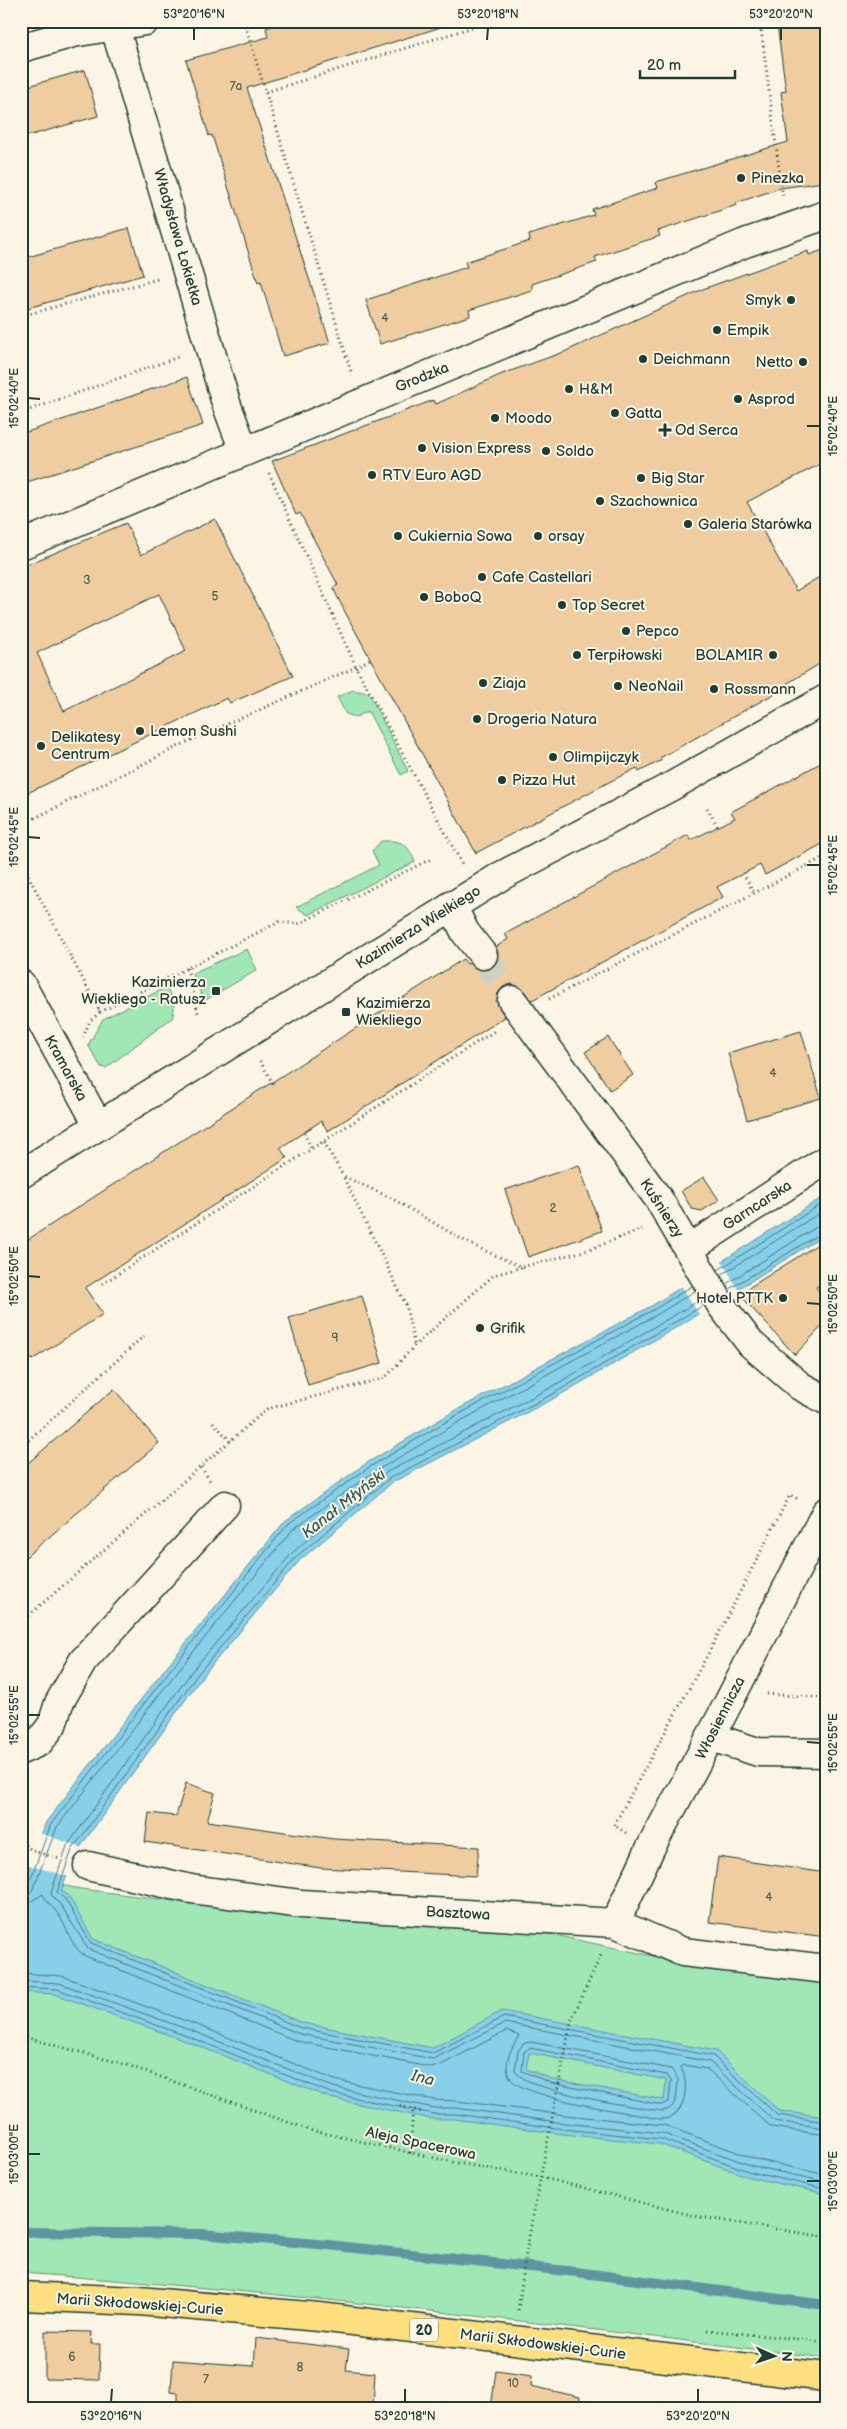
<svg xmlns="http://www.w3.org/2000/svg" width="847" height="2429" viewBox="0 0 847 2429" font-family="'Balsamiq Sans',sans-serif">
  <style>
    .green { fill: #a0e7b5; stroke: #609274 }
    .water { fill: #88cfe9; stroke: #5e95a1; fill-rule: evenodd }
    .pier { fill: #fcf5e5 }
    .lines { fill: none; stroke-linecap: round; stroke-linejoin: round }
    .shore { stroke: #49777c; stroke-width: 1 }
    .stream { stroke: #5e95a1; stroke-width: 10 }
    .building { fill: #efcda0; stroke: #1f3d34; fill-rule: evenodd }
    .minor-tunnel { stroke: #d0d0c2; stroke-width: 28; stroke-dasharray: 28 14; stroke-linecap: butt }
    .minor-casing { stroke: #1f3d34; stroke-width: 31 }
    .major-casing { stroke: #1f3d34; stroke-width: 31 }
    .path { stroke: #1f3d34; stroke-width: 3; stroke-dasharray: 1 4; stroke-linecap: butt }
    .minor { stroke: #fcf5e5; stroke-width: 28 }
    .major { stroke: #fedf80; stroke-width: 28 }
    .ticks { fill: none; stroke: #1f3d34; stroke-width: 2 }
    .poi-dot { fill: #1f3d34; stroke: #fcf5e5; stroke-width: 2 }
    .labels { text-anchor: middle; stroke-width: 4; stroke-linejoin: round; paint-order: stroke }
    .number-label { font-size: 12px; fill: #53614f }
    .shield { fill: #fcf5e5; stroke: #617469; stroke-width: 1 }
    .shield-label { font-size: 14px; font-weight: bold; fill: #1f3d34 }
    .poi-label { font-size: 15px; fill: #1f3d34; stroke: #fcf5e5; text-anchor: start }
    .street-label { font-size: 15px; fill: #1f3d34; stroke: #fcf5e5 }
    .water-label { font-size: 16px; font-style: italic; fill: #345a58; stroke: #fcf5e5 }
    .neatline { fill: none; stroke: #1f3d34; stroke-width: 2 }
    .ticks-label { font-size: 12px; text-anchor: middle; fill: #1f3d34 }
  </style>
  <rect width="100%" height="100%" fill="#fcf5e5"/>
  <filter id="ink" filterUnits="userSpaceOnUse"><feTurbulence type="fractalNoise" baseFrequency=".02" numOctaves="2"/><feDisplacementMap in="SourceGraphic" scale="10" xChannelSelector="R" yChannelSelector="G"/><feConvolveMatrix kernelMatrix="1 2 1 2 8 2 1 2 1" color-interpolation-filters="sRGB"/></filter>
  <g filter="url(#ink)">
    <path class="green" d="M353,690L369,693L408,771L401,775L368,711L356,717L346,714L337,697Z
      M381,841C401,840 408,843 415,862L308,915L296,907L379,865L372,851Z
      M247,949L257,970L204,1001L192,973Z
      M166,987L174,1002L173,1017L106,1068L101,1067L88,1045L103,1019Z
      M21,1877L81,1889L311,1918L540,1932L653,1956L826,1977V2358C558,2325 290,2292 21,2273Z"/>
    <path class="water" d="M826,1195V1234L682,1324L553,1399L393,1482L300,1560L201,1678L76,1853L61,1891L68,1895L93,1939L303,2023L433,2048L502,2011L716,2051L779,2111L826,2117V2194L749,2177L660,2144L563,2134L454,2119H432L330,2098L191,2043L55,1994L21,1992V1890L46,1822L163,1671L285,1521L365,1464L451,1413L653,1305ZM529,2053L666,2080L664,2100L552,2079L526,2069Z"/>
    <path class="pier" d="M721,1259L739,1291L700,1316L680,1284Z
      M40,1833L83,1848L70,1877L29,1865Z"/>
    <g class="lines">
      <path class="shore" d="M718,1270L826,1201
        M721,1275L826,1209
        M726,1284L818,1226L826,1224
        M729,1289L826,1230
        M700,1300L548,1389L387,1472L293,1552L192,1671L67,1846L51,1893L54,1899L60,1904L88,1949L300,2034L433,2059L505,2023L710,2062L774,2121L826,2128
        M704,1305L551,1395L390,1478L297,1556L197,1675L72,1850L57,1892L65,1899L91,1943L301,2028L433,2053L504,2017L713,2056L777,2115L826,2122
        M21,1890L28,1886L51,1824L167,1674L288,1524L368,1468L454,1417L655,1309L692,1286
        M21,1896L28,1895L33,1889L57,1827L172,1678L293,1529L371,1474L457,1423L658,1314L695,1291
        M21,1903L30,1902L43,1894C46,1902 50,1904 55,1910C67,1923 69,1946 85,1956L297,2041L429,2067L441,2065L506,2031L519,2036C512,2047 502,2064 510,2078C522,2098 633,2113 659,2119C686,2121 690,2085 681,2067L684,2065L707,2069L771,2127L826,2135
        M21,1973L62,1976L197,2025L335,2080L434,2100L457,2101L565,2115L664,2125L755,2159L826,2175
        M21,1981L59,1983L195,2032L333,2087L434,2108H456L564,2123L662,2133L753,2166L826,2182
        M21,1987L57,1989L192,2038L331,2093L433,2114H455L563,2129L661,2139L751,2172L826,2189
        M531,2042L671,2069L678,2079C677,2092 678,2111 661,2111C637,2107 522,2091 515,2070L518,2051L523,2044Z
        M530,2048L667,2075L671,2081L669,2101L662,2105L551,2083L522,2071L524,2052Z"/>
      <path class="stream" d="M21,2232L201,2234L328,2245L576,2272L826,2305"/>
    </g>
    <path class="building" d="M287,21H441V27L247,88L330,343L283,356L261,282L258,283L212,135L209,136L186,60L268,37L266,28Z
      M789,21H824L826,37V179L817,183L780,188L736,203L737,205L658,231L660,236L595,257L597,262L532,284V290L469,310L470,316L380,344L366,300L467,267L465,262L530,241L529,235L594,215L592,209L658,188L656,182L788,142L781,92L786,91L777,24Z
      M85,70L98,116L21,138V88Z
      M129,228L143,275L21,310V259Z
      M826,249V461L747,502L796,591L826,573V660L778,689L779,691L660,758L662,760L639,772L637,768L609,782L476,853L345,612L333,588L338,585L300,513L296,515L272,461L434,400L436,404L502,374L564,352L703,289L808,251L809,255Z
      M187,377L203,425L21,484V434Z
      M215,519L293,676L230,703L227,698L21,796V567L126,523L141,555ZM159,594L186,651L64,711L37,653Z
      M826,760V842L765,875L760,865L717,887L723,897L532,1000L519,986L511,984L503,987L498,993L496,1001L505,1017L328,1131L321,1121L280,1148L287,1158L85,1288L103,1314L32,1360L21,1344V1244L463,959L467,964L470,963L478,970H485L492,968L498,960L496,947L508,939L505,934L688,835L691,840L735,818L731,812Z
      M801,1031L821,1098L747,1120L728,1053Z
      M608,1037L633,1075L610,1090L585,1052Z
      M579,1165L602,1231L528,1257L505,1190Z
      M704,1177L719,1200L702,1211L692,1209L681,1191Z
      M826,1239V1281L816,1287L826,1302V1322L795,1355L739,1294Z
      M362,1296L382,1363L308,1385L289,1318Z
      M114,1389L159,1443L21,1561V1469Z
      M186,1783L215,1793L207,1821L334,1839L479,1847L476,1876L321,1868L145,1842L149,1813L176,1816Z
      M718,1857L826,1873V1937L709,1922Z
      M45,2331L92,2332L91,2344H100L99,2380L45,2379Z
      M256,2338L349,2349L346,2370L375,2373L373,2408H178V2393L171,2392L173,2360L254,2366Z
      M496,2371L532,2376L531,2386L580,2397L579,2408H491Z"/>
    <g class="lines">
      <path class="minor-tunnel" d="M483,955L512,1000"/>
      <g class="minor-casing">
        <path id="minor" d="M113,21L226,403L244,451
          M21,48L73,33L145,21
          M21,545L745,243L826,215
          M452,905L465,932L483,955
          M21,984L98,1125
          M512,1000L658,1198L721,1305L751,1344L800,1386L826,1400
          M21,1174L501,876L672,786L826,699
          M689,1249L826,1160
          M711,1737L758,1752L826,1753
          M21,1750L39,1742L52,1725L59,1703L83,1661L225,1505
          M88,1866L191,1889L301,1904L615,1923L683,1952L826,1969
          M615,1923L651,1847L720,1719L826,1512"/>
      </g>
      <g class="major-casing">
        <path id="major" d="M21,2296L139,2301L319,2317L826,2377"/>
      </g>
      <path class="path" d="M244,21L352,375
        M760,21L783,199
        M266,92L492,21
        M21,316L158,279
        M21,413L181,356
        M269,473L356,667L463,866
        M707,808L718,827
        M21,825L185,743L356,667L372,658
        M21,862L100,1012L90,1021L83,1037
        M743,873L754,893
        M187,968L198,1013
        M549,999L826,856
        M100,1012L279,922L298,924L431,859
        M260,1061L275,1087
        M304,1133L312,1150
        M324,1142L343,1176
        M102,1284L496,1030
        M414,1344L406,1305L343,1176L391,1198L470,1244L522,1267L588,1250L642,1229
        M213,1422L231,1442
        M21,1447L144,1336
        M201,1467L210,1481
        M21,1622L267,1409L385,1378L415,1345L494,1275L522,1267
        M767,1694L826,1698
        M626,1833L614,1825L708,1654L790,1495L798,1499
        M21,1842L33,1851L60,1859
        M21,2036L127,2065L310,2130L457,2163L540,2177L695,2216L826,2237
        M400,2106L423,2112
        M410,2153L413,2109
        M518,2310L527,2247L571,2021L602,1953
        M707,2330L826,2342"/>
      <use href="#minor" class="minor"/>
      <use href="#major" class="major"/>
    </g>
  </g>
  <path class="ticks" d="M194,40V28M487,40L488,28M781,40V28M28,398L40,399M807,426H820M28,837L40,838M807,865H820M28,1276L40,1277M807,1303L820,1304M28,1715H40M807,1742L820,1743M28,2154H40M807,2181H820M111,2402L112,2389M405,2402V2389M698,2402V2389"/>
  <g class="poi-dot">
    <circle cx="741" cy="178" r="5"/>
    <circle cx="791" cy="300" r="5"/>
    <circle cx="717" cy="330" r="5"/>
    <circle cx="643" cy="359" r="5"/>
    <circle cx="803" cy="362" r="5"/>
    <circle cx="569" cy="389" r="5"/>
    <circle cx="738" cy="399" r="5"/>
    <circle cx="615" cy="413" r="5"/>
    <circle cx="495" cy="418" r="5"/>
    <path d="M662.5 422.5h5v5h5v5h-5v5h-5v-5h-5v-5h5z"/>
    <circle cx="422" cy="448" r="5"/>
    <circle cx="546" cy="451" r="5"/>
    <circle cx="372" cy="475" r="5"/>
    <circle cx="641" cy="478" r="5"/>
    <circle cx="600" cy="501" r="5"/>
    <circle cx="688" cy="524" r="5"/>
    <circle cx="398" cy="536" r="5"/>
    <circle cx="538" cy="536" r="5"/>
    <circle cx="482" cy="577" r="5"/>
    <circle cx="424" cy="597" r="5"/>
    <circle cx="562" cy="605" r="5"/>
    <circle cx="626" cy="631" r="5"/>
    <circle cx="577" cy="655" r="5"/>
    <circle cx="773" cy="655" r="5"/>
    <circle cx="483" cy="683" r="5"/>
    <circle cx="618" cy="686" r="5"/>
    <circle cx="714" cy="689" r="5"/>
    <circle cx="477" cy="719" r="5"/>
    <circle cx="140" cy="731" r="5"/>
    <circle cx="41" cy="746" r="5"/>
    <circle cx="553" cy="757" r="5"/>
    <circle cx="502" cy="780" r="5"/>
    <rect x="211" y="986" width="10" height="10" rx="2.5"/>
    <rect x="341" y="1007" width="10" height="10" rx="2.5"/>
    <circle cx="783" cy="1298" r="5"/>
    <circle cx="480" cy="1328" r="5"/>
  </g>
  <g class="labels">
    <g class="number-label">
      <text x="236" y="90">7a</text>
      <text x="385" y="322">4</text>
      <text x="87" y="584">3</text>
      <text x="215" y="600">5</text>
      <text x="773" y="1077">4</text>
      <text x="553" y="1212">2</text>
      <text x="335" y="1342">9</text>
      <text x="769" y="1901">4</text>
      <text x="72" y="2361">6</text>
      <text x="300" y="2371">8</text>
      <text x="206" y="2383">7</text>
      <text x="513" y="2387">10</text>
    </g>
    <rect class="shield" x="410" y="2318.5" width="28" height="23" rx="4"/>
    <g class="shield-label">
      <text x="424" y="2335">20</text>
    </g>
    <g class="poi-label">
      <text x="751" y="183">Pinezka</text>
      <text x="781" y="305" text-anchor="end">Smyk</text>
      <text x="727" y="335">Empik</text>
      <text x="653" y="364">Deichmann</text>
      <text x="793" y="367" text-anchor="end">Netto</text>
      <text x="579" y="394">H&amp;M</text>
      <text x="748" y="404">Asprod</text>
      <text x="625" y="418">Gatta</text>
      <text x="505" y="423">Moodo</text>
      <text x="675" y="435">Od Serca</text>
      <text x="432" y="453">Vision Express</text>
      <text x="556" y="456">Soldo</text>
      <text x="382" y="480">RTV Euro AGD</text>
      <text x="651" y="483">Big Star</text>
      <text x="610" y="506">Szachownica</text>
      <text x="698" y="529">Galeria Starówka</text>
      <text x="408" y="541">Cukiernia Sowa</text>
      <text x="548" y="541">orsay</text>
      <text x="492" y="582">Cafe Castellari</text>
      <text x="434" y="602">BoboQ</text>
      <text x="572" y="610">Top Secret</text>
      <text x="636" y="636">Pepco</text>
      <text x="587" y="660">Terpiłowski</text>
      <text x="763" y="660" text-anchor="end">BOLAMIR</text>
      <text x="493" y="688">Ziaja</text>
      <text x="628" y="691">NeoNail</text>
      <text x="724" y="694">Rossmann</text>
      <text x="487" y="724">Drogeria Natura</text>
      <text x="150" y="736">Lemon Sushi</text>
      <text x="51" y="742">Delikatesy<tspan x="51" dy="17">Centrum</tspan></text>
      <text x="563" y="762">Olimpijczyk</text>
      <text x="512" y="785">Pizza Hut</text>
      <text x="206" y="987" text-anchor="end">Kazimierza<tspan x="206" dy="17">Wiekliego - Ratusz</tspan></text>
      <text x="356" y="1008">Kazimierza<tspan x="356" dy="17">Wiekliego</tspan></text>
      <text x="773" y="1303" text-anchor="end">Hotel PTTK</text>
      <text x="490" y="1333">Grifik</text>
    </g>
    <g class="street-label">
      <text transform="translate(178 237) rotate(74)" y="5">Władysława Łokietka</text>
      <text transform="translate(422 377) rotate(-22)" y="5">Grodzka</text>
      <text transform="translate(418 927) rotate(-32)" y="5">Kazimierza Wielkiego</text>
      <text transform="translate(66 1068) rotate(61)" y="5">Kramarska</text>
      <text transform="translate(757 1205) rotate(-33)" y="5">Garncarska</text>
      <text transform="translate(662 1208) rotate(57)" y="5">Kuśnierzy</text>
      <text transform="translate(720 1718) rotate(-63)" y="5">Włosiennicza</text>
      <text transform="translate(458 1913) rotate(3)" y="5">Basztowa</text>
      <text transform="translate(421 2143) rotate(12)" y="5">Aleja Spacerowa</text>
      <text transform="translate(140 2304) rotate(4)" y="5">Marii Skłodowskiej-Curie</text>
      <text transform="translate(543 2344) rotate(7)" y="5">Marii Skłodowskiej-Curie</text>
    </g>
    <g class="water-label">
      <text transform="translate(343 1503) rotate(-38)" y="6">Kanał Młyński</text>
      <text transform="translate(423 2077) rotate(14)" y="6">Ina</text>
    </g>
  </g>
  <rect width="847" height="2429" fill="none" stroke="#fcf5e5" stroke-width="55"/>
  <g transform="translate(774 2356) rotate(92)" stroke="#fcf5e5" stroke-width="4" paint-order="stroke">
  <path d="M0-4L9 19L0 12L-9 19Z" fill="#1f3d34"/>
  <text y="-8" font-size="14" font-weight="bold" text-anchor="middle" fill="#1f3d34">N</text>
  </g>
  <path d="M640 70v8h95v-8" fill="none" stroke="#1f3d34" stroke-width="2.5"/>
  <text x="647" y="70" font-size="15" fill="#1f3d34" stroke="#fcf5e5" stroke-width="4" paint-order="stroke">20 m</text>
  <rect x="28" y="28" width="792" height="2374" class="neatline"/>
  <g class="ticks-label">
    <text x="194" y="18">53°20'16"N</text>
    <text x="488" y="18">53°20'18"N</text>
    <text x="781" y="18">53°20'20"N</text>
    <text transform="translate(14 398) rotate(-90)" y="4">15°02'40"E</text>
    <text transform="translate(833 426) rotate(-90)" y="4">15°02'40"E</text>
    <text transform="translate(14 837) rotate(-90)" y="4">15°02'45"E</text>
    <text transform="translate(833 865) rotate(-90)" y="4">15°02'45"E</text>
    <text transform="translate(14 1276) rotate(-90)" y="4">15°02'50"E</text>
    <text transform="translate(833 1304) rotate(-90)" y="4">15°02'50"E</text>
    <text transform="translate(14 1715) rotate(-90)" y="4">15°02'55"E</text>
    <text transform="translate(833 1743) rotate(-90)" y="4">15°02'55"E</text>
    <text transform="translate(14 2154) rotate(-90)" y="4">15°03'00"E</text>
    <text transform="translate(833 2181) rotate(-90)" y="4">15°03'00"E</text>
    <text x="111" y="2420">53°20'16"N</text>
    <text x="405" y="2420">53°20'18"N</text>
    <text x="698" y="2420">53°20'20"N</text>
  </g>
</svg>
